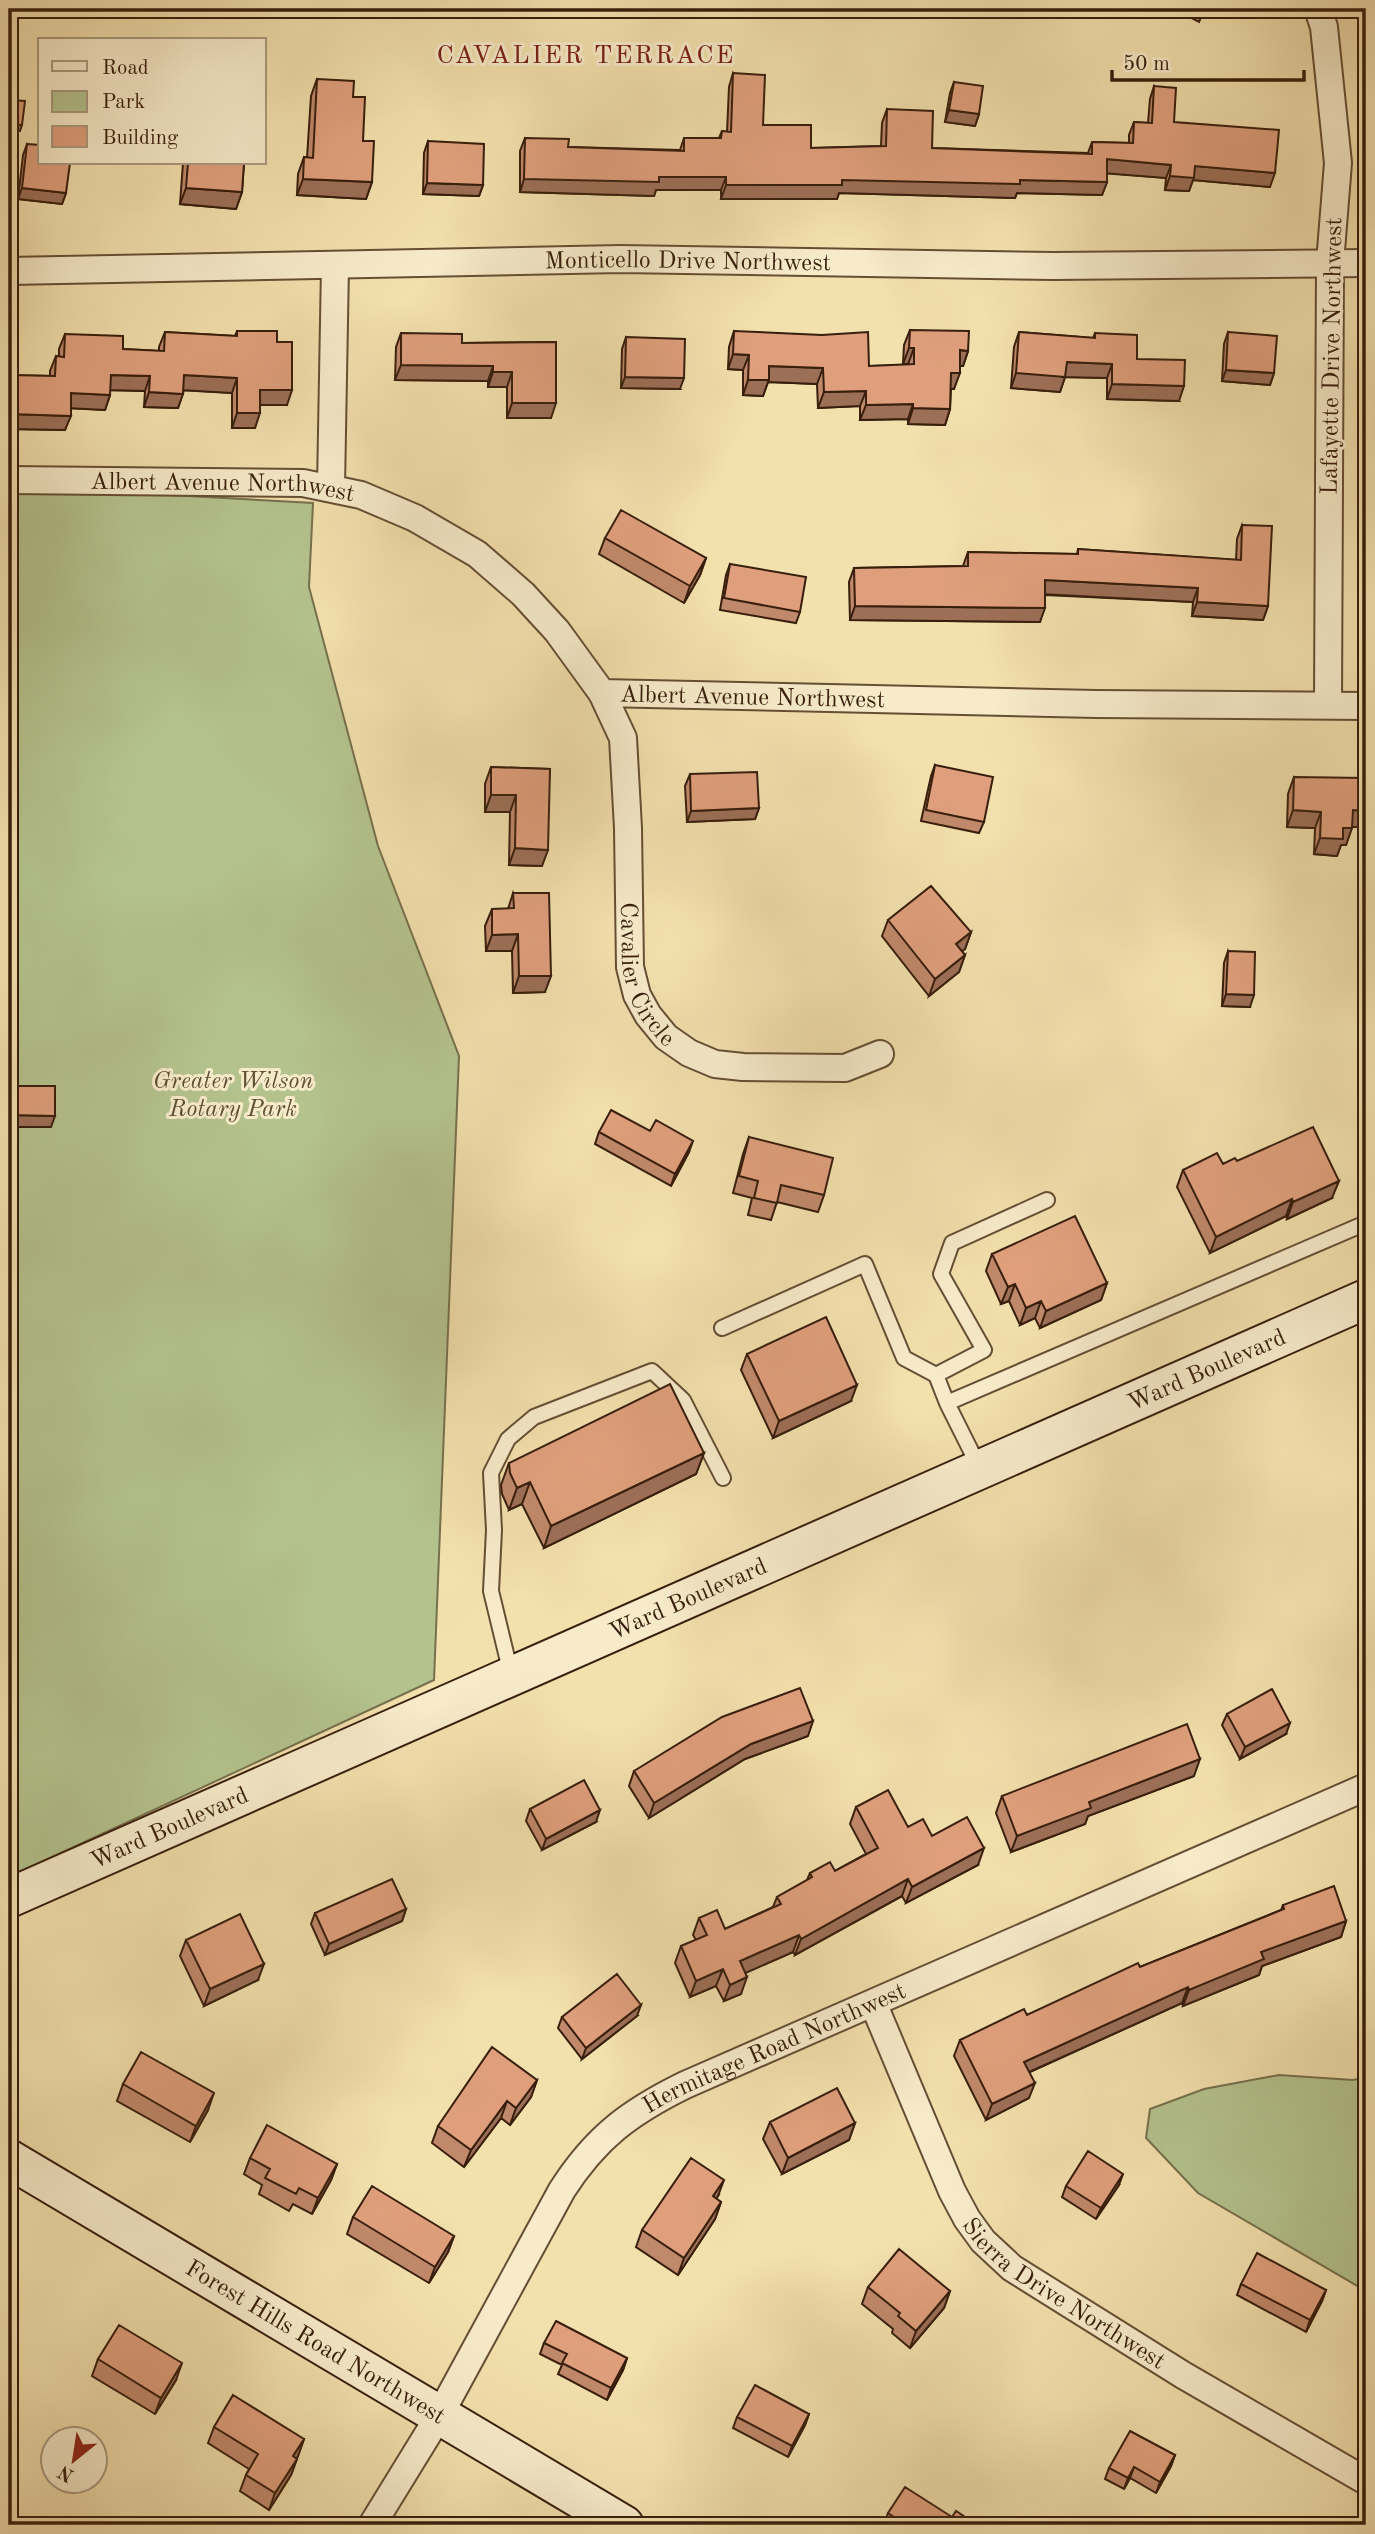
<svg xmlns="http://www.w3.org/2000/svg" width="1375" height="2534" viewBox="0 0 1375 2534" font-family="'Old Standard TT',serif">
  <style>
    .green { fill: #b4c38e; stroke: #76704d; stroke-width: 2 }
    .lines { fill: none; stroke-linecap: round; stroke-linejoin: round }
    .lane-casing { stroke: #664e34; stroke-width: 18 }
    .street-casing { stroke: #664e34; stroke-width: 30 }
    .secondary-casing { stroke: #381e0c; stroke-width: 42 }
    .lane { stroke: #f7ebca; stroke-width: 14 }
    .street { stroke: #f7ebca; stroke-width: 26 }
    .secondary { stroke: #f7ebca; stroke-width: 38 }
    .wall { fill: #c0896b; stroke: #381e0c; stroke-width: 2 }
    .shaded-wall { fill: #9c6f57; stroke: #381e0c; stroke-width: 2 }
    .building { fill: #df9f7c; stroke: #381e0c; stroke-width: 2 }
    .labels { text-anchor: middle; stroke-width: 6; stroke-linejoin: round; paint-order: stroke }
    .street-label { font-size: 24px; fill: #381e0c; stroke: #f7ebca }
    .park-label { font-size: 24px; font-style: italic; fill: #5d5033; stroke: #f7ebca }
    .neighbourhood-label { font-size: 26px; letter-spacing: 2px; fill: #7a1f14; stroke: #f7ebca }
  </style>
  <rect width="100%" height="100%" fill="#f2e0ad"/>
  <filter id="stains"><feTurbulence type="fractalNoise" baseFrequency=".00286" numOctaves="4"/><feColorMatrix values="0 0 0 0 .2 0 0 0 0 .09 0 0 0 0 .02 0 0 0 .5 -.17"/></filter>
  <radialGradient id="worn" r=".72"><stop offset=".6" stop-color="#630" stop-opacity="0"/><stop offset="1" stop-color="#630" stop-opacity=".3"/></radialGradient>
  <path class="green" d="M9,486L313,503L309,587L378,846L459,1056L434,1680L9,1877Z
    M1279,2075L1353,2080L1366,2077V2291L1198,2193L1146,2138L1150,2109L1204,2089Z"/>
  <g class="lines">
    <g class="lane-casing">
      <path id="lane" d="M722,1328L865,1264L904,1358L936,1375
        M947,1403L936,1375L984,1350L941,1274L952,1243L1047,1200
        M979,1467L947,1403L1366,1223
        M511,1674L491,1591L494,1530L491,1473L508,1439L534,1417L652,1371L683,1400L723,1478"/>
    </g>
    <g class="street-casing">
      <g id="street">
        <path d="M1318,9L1324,27L1338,163L1330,263L1328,705"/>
        <path id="s1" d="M9,271L620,259L1054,266L1366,263"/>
        <path id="s2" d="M9,480L303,483L361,495L415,518L477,554L523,594L557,631L602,693L1096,704L1366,706"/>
        <path d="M331,487L335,266"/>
        <path id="s3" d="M602,693L623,738L628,828L630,967L637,995L648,1015L666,1037L689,1053L715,1064L743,1067L845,1068L880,1054"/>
        <path id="s4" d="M874,2005L952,2191L967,2219L983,2241L1012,2268L1183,2375L1366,2481"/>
        <path id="s5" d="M372,2525L439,2416L562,2190C596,2137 630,2112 685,2085L1366,1787"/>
      </g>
    </g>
    <g class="secondary-casing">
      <g id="secondary">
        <path id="s6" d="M9,1898L1366,1299"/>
        <path id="s7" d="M9,2159L624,2525"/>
      </g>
    </g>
    <use href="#lane" class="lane"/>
    <use href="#street" class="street"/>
    <use href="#secondary" class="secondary"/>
  </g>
  <path class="wall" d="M1179,9H1205L1199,22L1178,11Z
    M1216,9H1228L1226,14Z
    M733,73L763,125L811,148L881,146L882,123L887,109L932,148L1088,153L1092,142L1129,143V135L1134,122L1148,123L1150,99L1154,86L1174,122L1270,187L1193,180L1189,191L1165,190L1166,178L1107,173V182L1102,195L1017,193L1015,198L839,193L837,199H721V190H656L654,196L520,192V151L525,138L568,147L680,150L684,138H719L722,131L727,132L729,87Z
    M317,79L353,97L372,182L366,199L297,195L298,174L304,157L307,158L311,96Z
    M954,82L979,114L975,126L945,122L950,93Z
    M428,141L483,185L479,196L423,194L424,153Z
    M27,144L66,193L62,204L18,199L23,155Z
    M183,163H244L242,192L236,209L180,204Z
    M910,330L968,351L963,366H960L954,389H951L950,409L945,425L908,424V419L860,420V406L818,408L817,384L768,382L763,396L743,395V370L728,369L729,347L734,331L869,366L908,365L903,364L904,345Z
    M237,331L277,342L287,405H260L255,428H232V393L184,390L178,408L144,407L145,391L110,390V395L105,410L71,408L65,430L9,429V375L50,376V371L56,356L59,357V349L65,334L123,349L159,351V347L165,332L235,336Z
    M1019,332L1093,338L1095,333L1137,359L1179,401L1107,399V378L1065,377L1060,392L1011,388L1014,347Z
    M1228,332L1274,373L1270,385L1222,381L1224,344Z
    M401,333L462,343L556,342L551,418H507V387H488V381L395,380L396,347Z
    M626,337L680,389L621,388L622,349Z
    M1242,525L1268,606L1263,620L1192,616L1193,602L1045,595L1040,622L850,620L849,582L854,568L963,566L968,552L1077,554L1078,549L1236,560L1237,539Z
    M605,538L706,558L700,575L684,603L599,554Z
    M730,564L800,612L796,623L720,610L726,575Z
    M935,765L984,822L979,833L921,821L931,776Z
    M491,767L550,769L542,866L509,865L510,812H485V784Z
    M690,774L759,808L755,819L687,822L685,786Z
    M1294,777L1359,827H1352L1346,845H1341L1337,856L1314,854L1315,828L1287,827L1288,794Z
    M513,893L545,992L513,993L512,951H486L485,926L492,909H508Z
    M888,920L971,932L965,949L962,951L965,955L959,972L929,996L882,936Z
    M1228,951L1250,1007L1222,1006L1224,963Z
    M599,1132L689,1152L671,1186L595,1144Z
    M749,1137L824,1195L818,1212L777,1202L771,1220L748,1215L752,1198L733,1193L743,1154Z
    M1237,1161L1332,1198L1287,1219L1286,1216L1210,1253L1177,1187L1183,1170Z
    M992,1254L1107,1283L1101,1300L1040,1328L1035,1318L1020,1325L1009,1301L1001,1304L986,1271Z
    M747,1354L851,1401L773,1438L741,1370Z
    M704,1453L696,1474L544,1548L522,1504L509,1510L502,1494L501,1485L509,1463Z
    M1227,1714L1286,1734L1240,1759L1222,1725Z
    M808,1736L745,1759L649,1818L629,1786L634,1771Z
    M1194,1776L1088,1816L1085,1824L1011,1852L996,1813L1002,1796Z
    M856,1807L932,1836L978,1865L906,1903L902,1896L795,1955L793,1952L745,1973L741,1994L724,2001L716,1986L690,1997L675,1963L681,1946L696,1940L693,1935L699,1918L725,1929L773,1907L777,1897L807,1880L810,1873L835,1871L866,1854L850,1824Z
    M530,1809L596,1822L542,1850L526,1821Z
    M1283,1905L1346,1921L1341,1937L1262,1966L1259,1975L1183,2006L1182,2003L1030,2072L1029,2098L986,2120L954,2056L960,2040L1027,2015L1140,1967L1281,1910Z
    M406,1909L402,1921L325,1955L311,1924L315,1913Z
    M186,1940L258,1980L204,2006L180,1956Z
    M637,2016L582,2059L558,2028L562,2017Z
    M537,2080L531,2097L510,2125L501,2118L464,2167L432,2143L438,2126Z
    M123,2084L208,2110L190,2142L117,2101Z
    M770,2122L855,2123L849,2140L782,2174L763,2139Z
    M250,2158L337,2164L331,2180L312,2214L293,2204L289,2211L259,2194L262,2185L244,2174Z
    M1119,2185L1096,2219L1062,2197L1066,2186Z
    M718,2196L716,2199L721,2202L715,2219L678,2275L636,2247L642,2230Z
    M353,2217L454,2236L448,2252L429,2283L347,2234Z
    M1241,2284L1326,2290L1322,2301L1306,2332L1237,2295Z
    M868,2287L950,2291L944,2308L910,2348L892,2333L893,2329L862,2304Z
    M544,2343L627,2358L623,2370L607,2400L558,2374L562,2365L540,2354Z
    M98,2359L176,2380L155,2414L92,2376Z
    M809,2414L805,2425L788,2457L733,2428L737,2417Z
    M214,2427L304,2439L291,2475L269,2510L240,2491L246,2475L249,2469L208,2443Z
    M1175,2455L1171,2466L1156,2493L1130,2478L1124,2489L1105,2479L1109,2468Z
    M888,2513L952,2517L977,2525H884Z"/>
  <path class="shaded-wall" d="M172,9H210L207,17L169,15Z
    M949,110L979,114L975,126L945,122Z
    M9,124L22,125L20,131L9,130Z
    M1107,159L1171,165L1166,178L1102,173Z
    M1195,166L1275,173L1270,187L1193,180L1189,191L1165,190L1170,176Z
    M659,177H726L721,190H656L654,196L520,192L524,179Z
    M303,179L372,182L366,199L297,195Z
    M842,180H1020L1107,182L1102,195L1017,193L1015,198L839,193L837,199H721L726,185Z
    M427,183L483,185L479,196L423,194Z
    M22,188L66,193L62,204L18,199Z
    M186,188L242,192L236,209L180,204Z
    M909,348H914L908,364H903Z
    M960,350L968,351L963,366H954Z
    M733,354L749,355L743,370L728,369Z
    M1067,362L1112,364L1107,378L1061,377H1065L1060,392L1011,388L1016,373Z
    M401,365L493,366L488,381L395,380Z
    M769,366L823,368L817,384L768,382L763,396L743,395L748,380Z
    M1226,370L1274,373L1270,385L1222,381Z
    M493,372H512L507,387H488Z
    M951,373H960L954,389L945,388Z
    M111,375L150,376L145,391L106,390Z
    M184,375L237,378L232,393L179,390Z
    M625,377L684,378L680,389L621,388Z
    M1112,384L1184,386L1179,401L1107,399Z
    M260,390H292L287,405H255Z
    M866,391L860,406L818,408L824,392Z
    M149,392L183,394L178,408L144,407Z
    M71,393L110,395L105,410L66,408Z
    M512,403H556L551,418H507Z
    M913,404L908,419L860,420L866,405Z
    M913,408L950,409L945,425L908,424Z
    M237,413H260L255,428H232Z
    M9,414L71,416L65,430L9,429Z
    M706,558L700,575L684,603L690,586Z
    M1045,580L1198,588L1193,602L1040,594Z
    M1197,602L1268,606L1263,620L1192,616Z
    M855,606L1045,608L1040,622L850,620Z
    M491,795H516L510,812H485Z
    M759,808L755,819L687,822L691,811Z
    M1293,810L1321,812L1315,828L1287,827Z
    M1353,810L1366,811L1359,827H1347Z
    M1343,828H1352L1346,845H1341L1337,856L1314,854L1320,838Z
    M515,848L548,850L542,866L509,865Z
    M971,932L965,949L950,961L956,944Z
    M518,934L512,951H486L492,935Z
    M965,955L959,972L929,996L935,979Z
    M519,976H551L545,992L513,993Z
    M1226,994L1254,995L1250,1007L1222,1006Z
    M9,1115L55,1116L51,1127H9Z
    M693,1141L689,1152L671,1186L675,1174Z
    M1339,1181L1332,1198L1287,1219L1293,1202Z
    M1292,1199L1286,1216L1210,1253L1216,1237Z
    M1107,1283L1101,1300L1040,1328L1046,1311Z
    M1015,1284L1009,1301L1001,1304L1008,1287Z
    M1041,1301L1035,1318L1020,1325L1026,1308Z
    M857,1385L851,1401L773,1438L779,1421Z
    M704,1453L696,1474L544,1548L551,1526Z
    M530,1482L522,1504L509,1510L517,1488Z
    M813,1721L808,1736L745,1759L649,1818L654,1803L751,1744Z
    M1290,1723L1286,1734L1240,1759L1245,1747Z
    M1200,1759L1194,1776L1088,1816L1085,1824L1011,1852L1017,1836L1089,1802Z
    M600,1810L596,1822L542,1850L546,1839Z
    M984,1848L978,1865L906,1903L912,1887Z
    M908,1879L902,1896L795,1955L801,1939Z
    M406,1909L402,1921L325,1955L329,1944Z
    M1346,1921L1341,1937L1262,1966L1259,1975L1183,2006L1189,1990L1261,1952Z
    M799,1935L793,1952L734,1978L740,1961Z
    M264,1964L258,1980L204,2006L210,1989Z
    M723,1969L716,1986L690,1997L696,1981Z
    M747,1977L741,1994L724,2001L730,1985Z
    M1188,1987L1182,2003L1018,2077L1024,2062Z
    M641,2005L637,2016L582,2059L586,2048Z
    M537,2080L531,2097L510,2125L516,2108Z
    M1035,2083L1029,2098L986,2120L992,2104Z
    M214,2093L208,2110L190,2142L196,2126Z
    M507,2101L501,2118L464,2167L471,2150Z
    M855,2123L849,2140L782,2174L788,2158Z
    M337,2164L331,2180L312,2214L318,2198Z
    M1123,2174L1119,2185L1096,2219L1101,2208Z
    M724,2180L718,2196L707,2213L713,2196Z
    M721,2202L715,2219L678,2275L684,2258Z
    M454,2236L448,2252L429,2283L435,2267Z
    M1326,2290L1322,2301L1306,2332L1310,2320Z
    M950,2291L944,2308L910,2348L916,2331Z
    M627,2358L623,2370L607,2400L611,2388Z
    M182,2363L176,2380L155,2414L161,2398Z
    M809,2414L805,2425L788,2457L792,2446Z
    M304,2439L298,2456L287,2473L293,2456Z
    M1175,2455L1171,2466L1156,2493L1160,2482Z
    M297,2459L291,2475L269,2510L275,2493Z
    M1134,2467L1130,2478L1124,2489L1128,2478Z"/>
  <path class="building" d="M733,73L765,75L763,125H811V148L886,146L887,109L933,111L932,148L1092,154V142L1133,143L1134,122L1152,123L1154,86L1176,88L1174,122L1279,130L1275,173L1195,166L1194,178L1170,176L1171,165L1107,159V182L1020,180V184L842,180V185H726V177H659V182L524,179L525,138L569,139L568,147L684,151V138H721L722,131L731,132Z
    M317,79L354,81L353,97H365L363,141H374L372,182L303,179L304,157L313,158Z
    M954,82L983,86L979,114L949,110Z
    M9,100L25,101L22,125L9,124Z
    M428,141L484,144L483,185L427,183Z
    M27,144L40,145V163H70L66,193L22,188Z
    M188,163H244L242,192L186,188Z
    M910,330L969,331L968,351L960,350V373H951L950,409L913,408V404L866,405V391L824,392L823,368L769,366V380H748L749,355L733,354L734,331L822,335L868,332L869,366L914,364V348H909Z
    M237,331H277V342H292V390H260V413H237V378L184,375L183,394L149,392L150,376L111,375L110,395L71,393V416L9,414V375L55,376L56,356L64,357L65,334L123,336V349L164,351L165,332L237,336Z
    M1019,332L1095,338V333L1137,335V359L1185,360L1184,386L1112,384V364L1067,362L1065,377L1016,373Z
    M1228,332L1277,336L1274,373L1226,370Z
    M401,333L462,334V343L556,342V403H512V372H493V366L401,365Z
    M626,337L685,339L684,378L625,377Z
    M621,510L706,558L690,586L605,538Z
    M1242,525L1272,526L1268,606L1197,602L1198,588L1045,580V608L855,606L854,568L968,566V552L1078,554V549L1241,560Z
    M730,564L806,577L800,612L724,598Z
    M935,765L993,777L984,822L926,810Z
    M491,767L550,769L548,850L515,848L516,795H491Z
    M757,772L759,808L691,811L690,774Z
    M1294,777L1366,778V811L1353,810L1352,828H1343V839L1320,838L1321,812L1293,810Z
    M931,886L971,932L956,944L965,955L935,979L888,920Z
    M513,893H549L551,976H519L518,934L492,935V909L514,908Z
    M1228,951L1255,952L1254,995L1226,994Z
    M9,1086H55V1116L9,1115Z
    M611,1110L650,1131L656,1120L693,1141L675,1174L599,1132Z
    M1313,1127L1339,1181L1293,1202L1292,1199L1216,1237L1183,1170L1217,1153L1223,1164L1235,1158L1237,1161Z
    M749,1137L833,1158L824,1195L781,1185L777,1203L754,1198L758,1181L739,1176Z
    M1075,1216L1107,1283L1046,1311L1041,1301L1026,1308L1015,1284L1008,1287L992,1254Z
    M826,1317L857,1385L779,1421L747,1354Z
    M670,1384L704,1453L551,1526L530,1482L517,1488L510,1473L509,1463Z
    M800,1688L813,1721L751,1744L654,1803L634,1771L722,1717Z
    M1272,1689L1290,1723L1245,1747L1227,1714Z
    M1187,1724L1200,1759L1089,1802L1091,1808L1017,1836L1002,1796Z
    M584,1780L600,1810L546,1839L530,1809Z
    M888,1790L908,1827L923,1819L932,1836L967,1817L984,1848L912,1887L908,1879L801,1939L799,1935L740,1961L747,1977L730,1985L723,1969L696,1981L681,1946L707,1935L699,1918L717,1910L725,1929L781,1904L777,1897L812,1877L810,1873L830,1862L835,1871L878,1848L856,1807Z
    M392,1879L406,1909L329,1944L315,1913Z
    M1334,1886L1346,1921L1261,1952L1264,1959L1189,1990L1188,1987L1024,2062L1035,2083L992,2104L960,2040L1024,2009L1027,2015L1138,1963L1140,1967L1284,1909L1283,1905Z
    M240,1914L264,1964L210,1989L186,1940Z
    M617,1974L641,2005L586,2048L562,2017Z
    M492,2047L537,2080L516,2108L507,2101L471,2150L438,2126Z
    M141,2052L214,2093L196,2126L123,2084Z
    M837,2088L855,2123L788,2158L770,2122Z
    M267,2125L337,2164L318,2198L299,2188L296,2194L265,2178L270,2169L250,2158Z
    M1088,2151L1123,2174L1101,2208L1066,2186Z
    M691,2158L724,2180L713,2196L721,2202L684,2258L642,2230Z
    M372,2186L454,2236L435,2267L353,2217Z
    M899,2249L950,2291L916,2331L898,2316L900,2313L868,2287Z
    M1257,2253L1326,2290L1310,2320L1241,2284Z
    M556,2321L627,2358L611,2388L562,2363L567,2354L544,2343Z
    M119,2325L182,2363L161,2398L98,2359Z
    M755,2385L809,2414L792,2446L737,2417Z
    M233,2395L304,2439L293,2456L297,2459L275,2493L246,2475L258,2454L214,2427Z
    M1130,2431L1175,2455L1160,2482L1134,2467L1128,2478L1109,2468Z
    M905,2487L952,2517L956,2511L977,2525H906L888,2513Z"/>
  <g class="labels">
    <g class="street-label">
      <text dy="8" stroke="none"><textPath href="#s1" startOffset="679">Monticello Drive Northwest</textPath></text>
      <text transform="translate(1331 356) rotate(-89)" y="8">Lafayette Drive Northwest</text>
      <text dy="8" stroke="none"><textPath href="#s2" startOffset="214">Albert Avenue Northwest</textPath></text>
      <text dy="8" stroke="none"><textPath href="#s2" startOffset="822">Albert Avenue Northwest</textPath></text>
      <text dy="8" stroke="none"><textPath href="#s3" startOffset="290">Cavalier Circle</textPath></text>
      <text dy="8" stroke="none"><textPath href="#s6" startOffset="1309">Ward Boulevard</textPath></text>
      <text dy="8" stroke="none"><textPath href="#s6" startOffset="742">Ward Boulevard</textPath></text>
      <text dy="8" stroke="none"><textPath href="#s6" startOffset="175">Ward Boulevard</textPath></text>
      <text dy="8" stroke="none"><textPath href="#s5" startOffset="646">Hermitage Road Northwest</textPath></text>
      <text dy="8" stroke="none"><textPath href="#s4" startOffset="357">Sierra Drive Northwest</textPath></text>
      <text dy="8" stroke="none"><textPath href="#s7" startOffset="357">Forest Hills Road Northwest</textPath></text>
    </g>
    <g class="park-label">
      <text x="233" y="1088">Greater Wilson<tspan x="233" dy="28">Rotary Park</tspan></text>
    </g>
    <g class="neighbourhood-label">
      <text x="586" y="63">CAVALIER TERRACE</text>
    </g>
  </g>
  <rect width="1375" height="2534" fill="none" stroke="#f2e0ad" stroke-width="35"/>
  <rect x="10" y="10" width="1354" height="2513" fill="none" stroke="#381e0c" stroke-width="3.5"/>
  <rect x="18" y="18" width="1340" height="2499" fill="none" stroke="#381e0c" stroke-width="2"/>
  <rect x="38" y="38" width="228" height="126" fill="#f7ebca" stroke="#ab997e" stroke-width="2"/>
  <rect x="52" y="61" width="35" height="10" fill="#f7ebca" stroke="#ab997e" stroke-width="2"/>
  <text x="102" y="74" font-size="21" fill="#381e0c">Road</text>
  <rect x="52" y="91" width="35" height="21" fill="#b4c38e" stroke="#ab997e" stroke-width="2"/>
  <text x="102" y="108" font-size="21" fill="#381e0c">Park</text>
  <rect x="52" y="126" width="35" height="21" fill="#df9f7c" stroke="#ab997e" stroke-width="2"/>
  <text x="102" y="144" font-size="21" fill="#381e0c">Building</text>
  <g transform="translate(74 2460) rotate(210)"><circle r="33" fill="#f7ebca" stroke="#ab997e" stroke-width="2"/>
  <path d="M0-5L12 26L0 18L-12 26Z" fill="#8f2418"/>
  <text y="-10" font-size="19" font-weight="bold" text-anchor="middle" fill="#381e0c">N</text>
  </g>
  <path d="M1112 70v10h192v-10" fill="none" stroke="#381e0c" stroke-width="3.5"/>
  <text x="1123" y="70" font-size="21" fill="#381e0c" stroke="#f7ebca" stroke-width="5" paint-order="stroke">50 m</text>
  <rect width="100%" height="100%" filter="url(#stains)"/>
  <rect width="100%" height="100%" fill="url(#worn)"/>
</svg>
